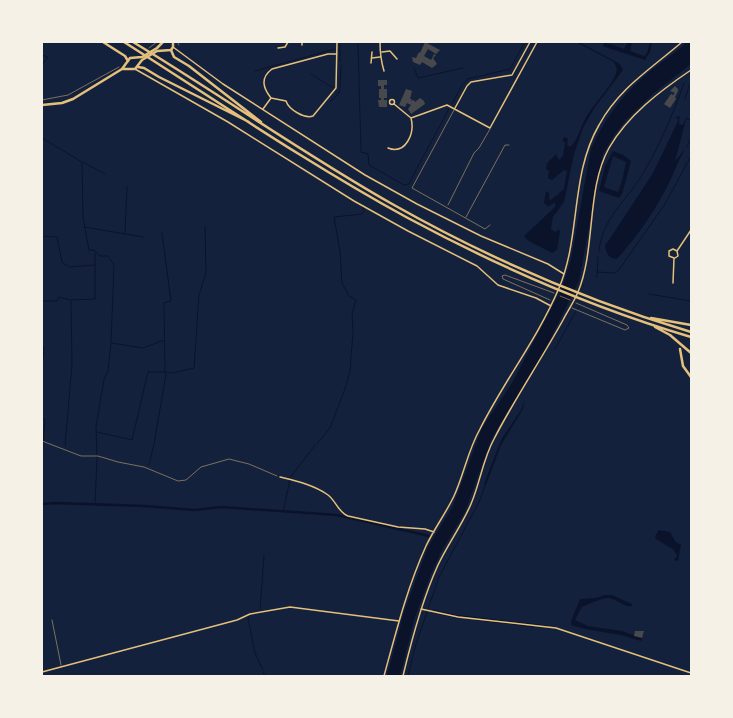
<svg xmlns="http://www.w3.org/2000/svg" width="733" height="718" viewBox="0 0 733 718" font-family="Manrope,sans-serif">
  <style>
    .water { fill: #0b132b; fill-rule: evenodd }
    .lines { fill: none; stroke-linecap: round; stroke-linejoin: round }
    .stream { stroke: #0b132b; stroke-width: 1 }
    .canal { stroke: #0b132b; stroke-width: 2.5 }
    .building { fill: #48494c }
    .path { stroke: #e5c07b; stroke-width: 0.5 }
    .service { stroke: #e5c07b; stroke-width: 0.5 }
    .minor { stroke: #e5c07b; stroke-width: 1.5 }
    .primary { stroke: #e5c07b; stroke-width: 2.5 }
    .trunk { stroke: #e5c07b; stroke-width: 2.5 }
  </style>
  <rect width="100%" height="100%" fill="#14213d"/>
  <path class="water" d="M576,42H579L620,64L623,70L595,107L583,128L574,154L564,202L553,217L551,229L555,232L559,229L560,231L557,250L552,253L527,240L524,236L555,207V202L548,207L544,203L546,191L549,193V199L551,200L564,189L567,171L564,170L552,180L548,178L549,171L546,169L547,163L556,154L559,160L563,156L565,143L562,140L565,137L568,139L567,145L570,147C578,140 580,128 585,119C593,104 615,84 617,69L614,62Z
    M604,42L624,49L628,42H632L630,51L644,56L647,53L650,42H652L650,52L645,60L605,47L603,46Z
    M687,42H691V64L654,93L627,119L615,134L603,154L579,281L544,352L491,440L465,512L441,552L431,574L415,617L400,676H387L404,612L428,547L453,506L482,428L512,383L562,288L571,259L591,149C603,122 619,99 641,79C655,66 673,55 687,42Z
    M680,114L679,124L683,125L687,116L675,161L685,149C678,161 674,173 668,185C655,211 637,237 617,259C608,258 607,254 605,246L653,173L678,121V119L675,117H679Z
    M613,151L623,155L631,161L622,194L619,198L599,191L605,166ZM613,156L626,162L622,181L618,192L604,187Z
    M525,399L523,409L501,445L486,485L484,484L501,440L521,410Z
    M659,530L670,532L675,541L681,545L678,561L674,560L677,556L674,550L656,539L655,536Z
    M605,595H612L632,604V606C624,608 616,598 607,598C599,599 590,604 582,607L575,620L588,626L622,631L642,638L641,641L620,635L585,629L571,625V621L580,599L595,598Z"/>
  <g class="lines">
    <path class="stream" d="M340,42V61
      M358,43L361,152L368,154L369,165L404,185L409,184L416,170
      M42,55L48,57L42,65
      M414,68L418,78L463,68
      M255,71L335,49
      M311,74L333,88
      M339,93L340,89L341,65
      M685,99L690,83
      M330,102L339,93L337,92
      M452,104L462,85L468,79L510,69L525,42
      M686,118L691,121
      M42,138L82,162L83,217L88,245L89,250H94L100,256H108L114,265L111,343L108,371L104,379L96,427L97,458L95,505
      M687,147L691,138
      M83,162L105,174
      M417,168L449,109
      M84,227L143,237
      M125,233L127,186
      M42,236L57,237L62,262L69,267L94,265
      M599,252C601,220 626,201 642,175C658,149 674,112 684,83
      M597,272L615,273L618,271L665,204L691,156
      M597,277L598,257
      M583,285L584,286
      M649,294L691,301
      M42,301H57L59,297L70,300
      M577,309L580,307
      M112,343L143,348L164,340
      M42,347H44L42,371
      M555,349L576,311
      M165,372L172,373L194,368L199,295L206,273L205,226
      M42,419H45L42,458
      M97,432L132,440L148,372H165L164,303L171,301L162,233
      M317,444L330,428L346,386L350,371L353,332L352,314L356,300L349,296L342,283L340,251L334,217L362,214L364,212L363,207
      M65,446L72,364L71,300L95,299V253
      M149,465L154,444L166,374
      M290,478L315,445
      M283,512L290,480
      M260,610L264,556
      M433,610L455,615L548,626
      M432,612L458,618
      M249,616L248,618L255,653L263,670
      M477,620L502,623
      M505,623L534,627
      M263,672L265,676
      M408,676L416,644L439,577L480,500L485,485"/>
    <path class="canal" d="M42,504L55,503L144,506L195,510L221,507L337,515L429,536"/>
  </g>
  <path class="building" d="M425,42L440,50L436,54L428,49L424,56L431,60L434,54L436,55L433,58L437,64L432,68L422,62L420,65L413,62L412,57L416,58L419,52L420,53Z
    M378,80H387V85H384V89H387V98H384V100H387V107H379L378,100H381V98H379V89H381V86H378Z
    M675,86L678,89V91L675,97L676,99L670,108L664,104L671,94L673,95L675,93L670,91Z
    M406,89L412,91L410,99H412L411,101L414,100L415,102L420,98L424,101L425,104L411,114L408,109L411,105L407,103L405,107L399,105Z
    M635,631H644L642,638L634,636Z"/>
  <g class="lines">
    <path class="path" d="M177,42L179,45
      M149,48L157,42
      M42,100L68,95L119,67
      M560,296L570,300
      M550,300L503,279L502,276L505,275L554,293
      M572,308L625,330L629,328L627,325L576,303
      M42,441L81,456H98L118,462L144,467L178,481L186,480L201,467L229,459L249,464L277,476"/>
    <path class="service" d="M454,110L412,188L485,229L490,225
      M448,205L474,153L479,148L490,129
      M466,217L505,145H509
      M52,620L61,665"/>
    <path class="minor" d="M380,42C380,52 381,61 384,71
      M302,45V42
      M173,47L223,84L365,175L417,204L481,236L548,264L564,274
      M278,48L285,47L288,42
      M382,52L390,51L397,59
      M372,58L380,57
      M371,63L372,52
      M135,69L228,122L354,201L408,231L477,266L498,285L536,298L551,306
      M271,98L286,101C289,110 305,119 313,116L336,88L337,42
      M389.5 102a2.5 2.5 0 1 1 5 0a2.5 2.5 0 1 1-5 0Z
      M455,108L467,86L471,82L512,75L530,42
      M263,109L271,98C263,88 260,78 272,69L328,54H337
      M411,118L447,105L490,128L537,42
      M388,148C406,155 415,133 411,118L394,104
      M677,251L691,230
      M674,258L669,256V251L673,249L677,251
      M675,258L678,256L677,251
      M673,283L674,258
      M280,477C296,481 314,485 328,495C336,501 338,512 348,516L398,527L425,529L434,532
      M421,609L458,617L556,628L691,673
      M42,672L237,620L250,614L290,607L399,621
      M384,676C396,632 407,588 426,546C434,529 446,513 454,496C464,474 468,450 480,429C504,381 538,338 559,288C581,236 570,175 599,125C619,88 651,69 682,42
      M403,676C412,638 422,600 438,565C448,544 462,525 471,504C480,483 483,459 494,439C515,398 541,360 563,320C568,310 574,302 578,292C596,249 586,189 609,148C628,115 660,91 691,70"/>
    <path class="primary" d="M123,69H135L142,60L157,51L171,50L173,47V42
      M42,105L62,103L73,99L122,69L130,58L142,57L157,48L163,42"/>
    <path class="trunk" d="M103,42L125,56L128,61
      M124,42C217,101 309,164 406,217C497,266 593,308 691,337
      M133,42C221,95 305,155 394,205C488,258 588,301 691,332
      M171,50L174,57L189,66L261,122
      M138,67L144,68L159,77L249,122
      M651,318L691,325
      M655,327L670,335L691,353
      M680,349L683,366L691,377"/>
  </g>
  <rect width="733" height="718" fill="none" stroke="#f6f1e7" stroke-width="86"/>
</svg>
